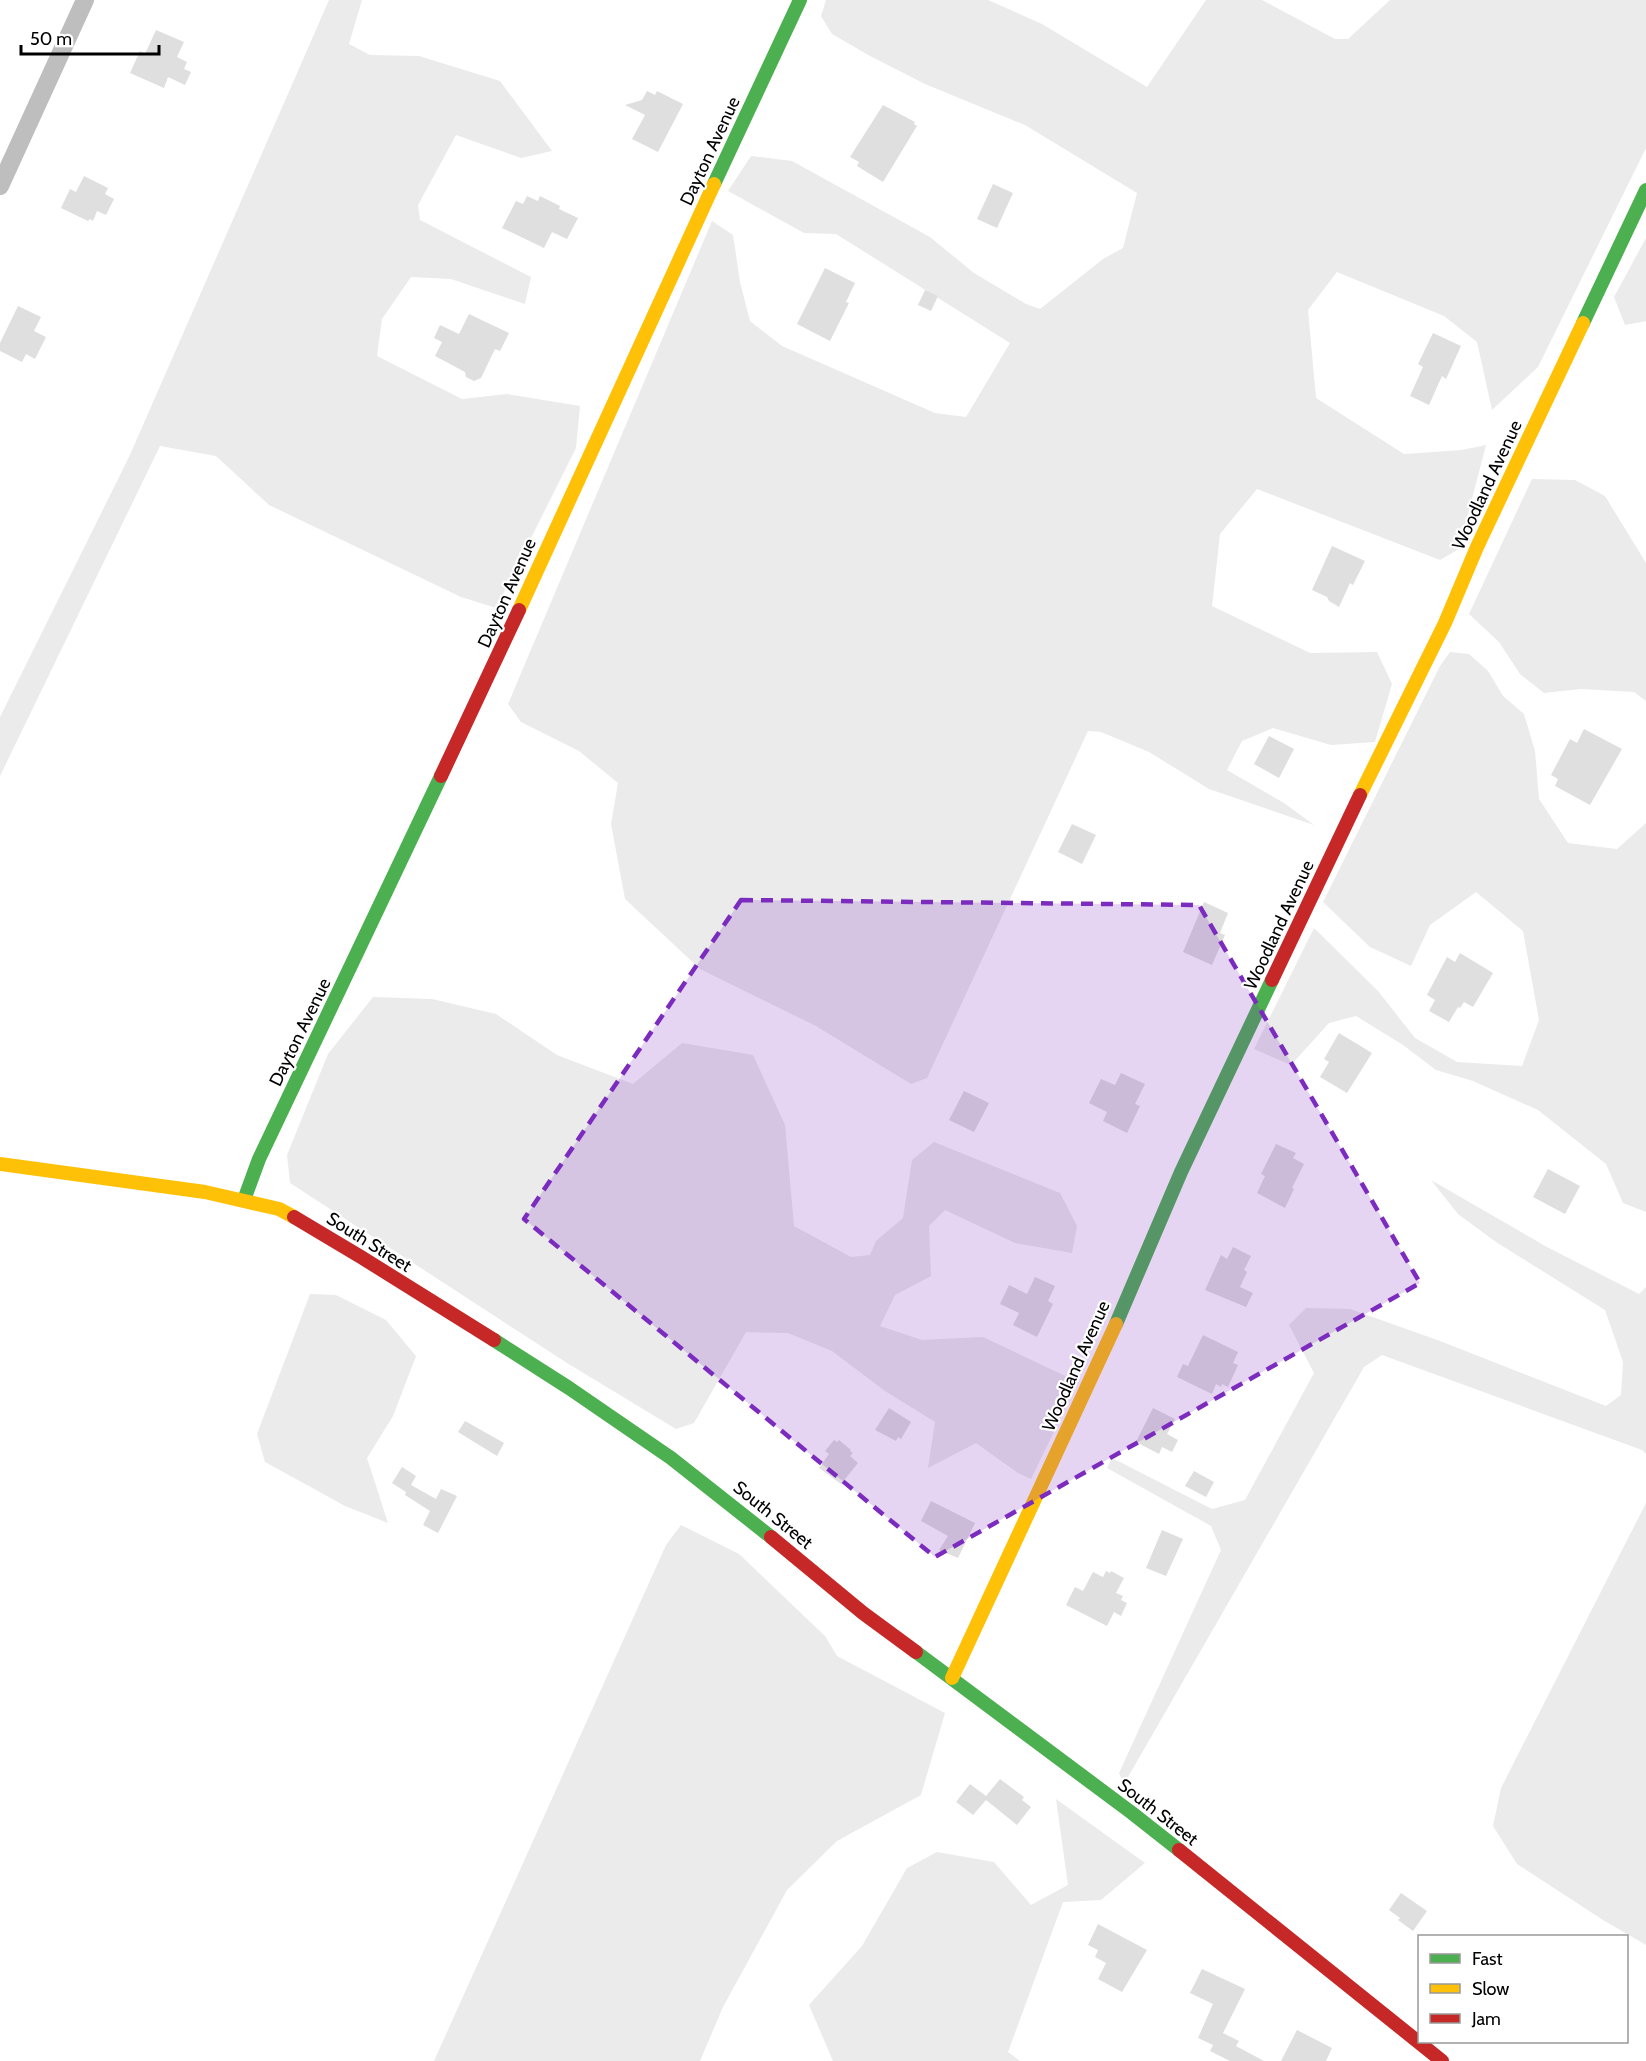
<svg xmlns="http://www.w3.org/2000/svg" width="1646" height="2061" viewBox="0 0 1646 2061" font-family="Cabin,sans-serif">
  <style>
    .green { fill: #ebebeb }
    .building { fill: #dfdfdf }
    .lines { fill: none; stroke-linecap: round; stroke-linejoin: round }
    .street { stroke: #bebebe; stroke-width: 18 }
    .fast { stroke: #4caf50; stroke-width: 14 }
    .slow { stroke: #ffc107; stroke-width: 14 }
    .jam { stroke: #c62828; stroke-width: 14 }
    .marked { fill: #7b2cbf; fill-opacity: 0.2; stroke: #7b2cbf; stroke-width: 4.5; stroke-dasharray: 12 8; stroke-linejoin: round }
    .labels { text-anchor: middle; stroke-width: 4.5; stroke-linejoin: round; paint-order: stroke }
    .street-label { font-size: 18px; fill: #000; stroke: #fff }
  </style>
  <rect width="100%" height="100%" fill="#fff"/>
  <path class="green" d="M329,0H362L349,44L370,55L419,56L500,81L552,151L521,158L456,135L418,205L420,220L531,277L525,304L451,279L411,277L382,319L377,356L462,399L507,394L580,406L576,448L496,608L461,597L269,505L216,456L160,446L0,776V717L129,457Z
    M826,0H988L1042,24L1147,87L1206,0H1262L1335,39H1348L1390,0H1646V148L1538,367L1492,410L1477,342L1444,316L1337,272L1308,310L1316,398L1404,454L1462,450L1486,445L1459,549L1440,560L1257,489L1220,534L1212,606L1310,653L1377,652L1392,684L1375,742L1331,745L1273,728L1242,741L1227,770L1284,803L1314,825L1209,789L1149,752L1101,732L1088,731L927,1078L911,1084L816,1026L700,969L625,899L611,824L618,783L579,751L521,722L508,704L712,221L733,235L740,282L750,321L782,346L935,413L966,417L1010,343L836,234L804,233L728,191L751,156L792,161L930,237L974,273L1026,304L1040,309L1103,259L1123,248L1137,193L1025,125L925,84L870,56L832,34L821,16Z
    M1646,238V321L1625,325L1614,297Z
    M1532,479L1575,480L1605,496L1646,563V701L1634,692L1581,689L1544,693L1520,674L1499,642L1469,614Z
    M1450,652L1469,654L1488,671L1503,696L1524,714L1535,751L1539,799L1568,843L1617,849L1646,823V1212L1623,1203L1606,1164L1538,1110L1473,1081L1436,1070L1403,1045L1356,1016L1329,1023L1291,1065L1254,1049L1314,928L1378,991L1415,1038L1457,1062L1522,1066L1539,1020L1523,931L1476,892L1430,925L1411,966L1370,947L1323,902L1440,666Z
    M373,997L432,999L496,1014L557,1055L633,1084L682,1043L753,1055L785,1125L794,1226L851,1257L870,1255L876,1241L903,1218L912,1160L934,1142L1060,1193L1077,1226L1072,1253L1015,1243L945,1210L929,1226L931,1276L895,1295L880,1326L922,1340L983,1337L1078,1382L1031,1479L1018,1473L976,1443L928,1468L935,1422L885,1391L832,1351L788,1333L746,1332L694,1423L676,1429L567,1363L290,1183L287,1155L328,1054Z
    M1431,1180L1547,1247L1639,1294L1646,1287V1454L1642,1450L1382,1355L1364,1367L1124,1784L1119,1773L1221,1550L1211,1526L1107,1468L1112,1458L1212,1509L1245,1500L1314,1373L1289,1325L1306,1308L1350,1309L1440,1341L1606,1406L1621,1395L1623,1362L1605,1310L1496,1242L1458,1214Z
    M310,1294L336,1295L386,1320L416,1356L393,1416L367,1458L388,1523L345,1506L265,1462L257,1434Z
    M1646,1503V1945L1603,1920L1517,1864L1493,1826L1501,1788Z
    M681,1525L739,1554L825,1636L837,1656L945,1713L921,1795L837,1841L787,1890L723,2007L700,2061H434L666,1545Z
    M1056,1799L1145,1863L1101,1900L1063,1902L1008,2052L1020,2061H833L809,2005L862,1946L907,1868L937,1852L994,1862L1031,1905L1068,1885Z"/>
  <path class="building" d="M156,30L184,42L177,57L187,62L184,69L191,72L185,85L168,77L164,88L130,73L140,51L145,54Z
    M647,91L655,95L657,91L683,104L658,152L632,139L645,115L625,105L642,100Z
    M883,105L915,122L914,124L917,126L883,182L857,166L859,162L850,157Z
    M84,176L108,188L105,194L114,199L106,215L97,211L93,221L90,219L88,221L61,208L70,189L76,192Z
    M993,184L1013,193L997,228L977,219Z
    M527,196L538,201L540,196L560,206L559,209L578,218L567,239L552,232L544,248L502,228L516,201L523,204Z
    M825,268L855,283L846,302L849,303L830,341L797,324Z
    M925,290L938,296L931,311L918,305Z
    M18,306L41,317L34,331L46,337L35,359L26,354L22,362L0,351V343Z
    M469,314L509,333L500,351L495,349L481,378L474,381L466,377L465,372L435,356L442,342L434,338L440,325L459,334Z
    M1433,333L1461,346L1446,379L1442,376L1429,405L1410,396L1423,367L1418,364Z
    M1332,546L1365,561L1353,585L1350,583L1339,607L1329,601L1327,597L1312,590Z
    M1584,729L1622,749L1590,805L1555,786L1558,779L1551,775L1570,739L1577,743Z
    M1269,736L1294,749L1279,778L1254,764Z
    M1072,824L1096,835L1082,864L1058,852Z
    M1204,902L1228,913L1220,933L1225,935L1212,965L1183,952Z
    M1460,953L1493,973L1473,1007L1464,1002L1460,1008L1458,1007L1449,1022L1429,1011L1435,1000L1427,995L1447,957L1455,962Z
    M1339,1033L1372,1053L1347,1093L1320,1077L1329,1062L1324,1059Z
    M1121,1073L1145,1084L1135,1104L1140,1106L1127,1133L1103,1121L1107,1112L1089,1103L1101,1079L1115,1085Z
    M964,1091L989,1103L974,1132L949,1120Z
    M1276,1144L1296,1153L1293,1158L1304,1164L1292,1188L1294,1189L1285,1208L1257,1193L1265,1176L1261,1174Z
    M1548,1169L1580,1186L1565,1214L1533,1197Z
    M1233,1247L1251,1256L1244,1270L1247,1272L1240,1287L1253,1293L1246,1307L1205,1290L1221,1255L1227,1259Z
    M1035,1277L1055,1286L1048,1301L1053,1304L1037,1337L1013,1325L1019,1313L1000,1304L1009,1285L1027,1294Z
    M1203,1335L1238,1352L1233,1363L1238,1365L1228,1387L1222,1384L1221,1387L1216,1384L1212,1394L1177,1377L1183,1364L1188,1366Z
    M889,1408L911,1422L901,1439L898,1437L896,1441L875,1430Z
    M1153,1408L1175,1419L1167,1434L1178,1440L1172,1452L1162,1447L1159,1454L1136,1442Z
    M465,1421L504,1443L497,1456L458,1432Z
    M834,1440L837,1442L839,1440L851,1450L850,1451L853,1453L850,1456L858,1463L841,1484L819,1468L829,1454L825,1451Z
    M402,1467L416,1476L411,1485L436,1499L441,1489L457,1496L438,1533L423,1525L430,1511L405,1495L406,1492L392,1483Z
    M1194,1471L1214,1482L1206,1497L1185,1486Z
    M931,1501L975,1523L958,1558L939,1550L948,1536L921,1521Z
    M1162,1530L1183,1539L1166,1576L1146,1568Z
    M1106,1571L1110,1573L1111,1571L1124,1578L1116,1593L1123,1596L1121,1600L1127,1603L1121,1616L1114,1612L1107,1626L1066,1605L1075,1587L1083,1591L1093,1572L1103,1577Z
    M1000,1779L1024,1797L1022,1800L1031,1807L1017,1825L986,1800L973,1815L956,1802L970,1784L986,1796Z
    M1401,1893L1427,1911L1413,1931L1398,1920L1400,1918L1389,1910Z
    M1098,1924L1147,1950L1122,1992L1098,1979L1106,1963L1095,1957L1098,1950L1088,1945Z
    M1202,1969L1245,1989L1223,2033L1239,2041L1236,2046L1264,2061H1230L1210,2051L1213,2045L1198,2038L1213,2004L1190,1993Z
    M1297,2030L1332,2048L1326,2061H1281Z"/>
  <g class="lines">
    <path class="street" d="M0,186L85,0"/>
    <path class="fast" d="M714,184L800,0
      M1583,323L1646,190
      M244,1200L259,1159L441,776
      M1116,1324L1181,1172L1272,980
      M494,1340L569,1388L671,1458L771,1537
      M916,1652L1132,1813L1179,1850"/>
    <path class="slow" d="M519,610L714,184
      M1360,795L1445,623L1477,547L1583,323
      M0,1164L205,1192L279,1209L294,1217
      M952,1678L1116,1324"/>
    <path class="jam" d="M441,776L519,610
      M1272,980L1360,795
      M294,1217L361,1257L494,1340
      M771,1537L863,1613L916,1652
      M1179,1850L1442,2061"/>
  </g>
  <path class="marked" d="M741,900L1199,905L1420,1283L935,1557L524,1219Z"/>
  <g class="labels">
    <g class="street-label">
      <text transform="translate(710 151) rotate(-65)" y="6">Dayton Avenue</text>
      <text transform="translate(1487 485) rotate(-65)" y="6">Woodland Avenue</text>
      <text transform="translate(507 593) rotate(-66)" y="6">Dayton Avenue</text>
      <text transform="translate(1279 925) rotate(-65)" y="6">Woodland Avenue</text>
      <text transform="translate(300 1032) rotate(-64)" y="6">Dayton Avenue</text>
      <text transform="translate(369 1242) rotate(32)" y="6">South Street</text>
      <text transform="translate(1076 1366) rotate(-66)" y="6">Woodland Avenue</text>
      <text transform="translate(773 1515) rotate(39)" y="6">South Street</text>
      <text transform="translate(1158 1812) rotate(38)" y="6">South Street</text>
    </g>
  </g>
  <rect x="1418" y="1935" width="210" height="108" fill="#ffffff" stroke="#999999" stroke-width="1.5"/>
  <rect x="1430" y="1954" width="30" height="9" fill="#4caf50" stroke="#999999" stroke-width="1.5"/>
  <text x="1472" y="1965" font-size="18" fill="#000000">Fast</text>
  <rect x="1430" y="1984" width="30" height="9" fill="#ffc107" stroke="#999999" stroke-width="1.5"/>
  <text x="1472" y="1995" font-size="18" fill="#000000">Slow</text>
  <rect x="1430" y="2014" width="30" height="9" fill="#c62828" stroke="#999999" stroke-width="1.5"/>
  <text x="1472" y="2025" font-size="18" fill="#000000">Jam</text>
  <path d="M21 45v9h138v-9" fill="none" stroke="#000000" stroke-width="3"/>
  <text x="30" y="45" font-size="18" fill="#000000" stroke="#ffffff" stroke-width="4.5" paint-order="stroke">50 m</text>
</svg>
